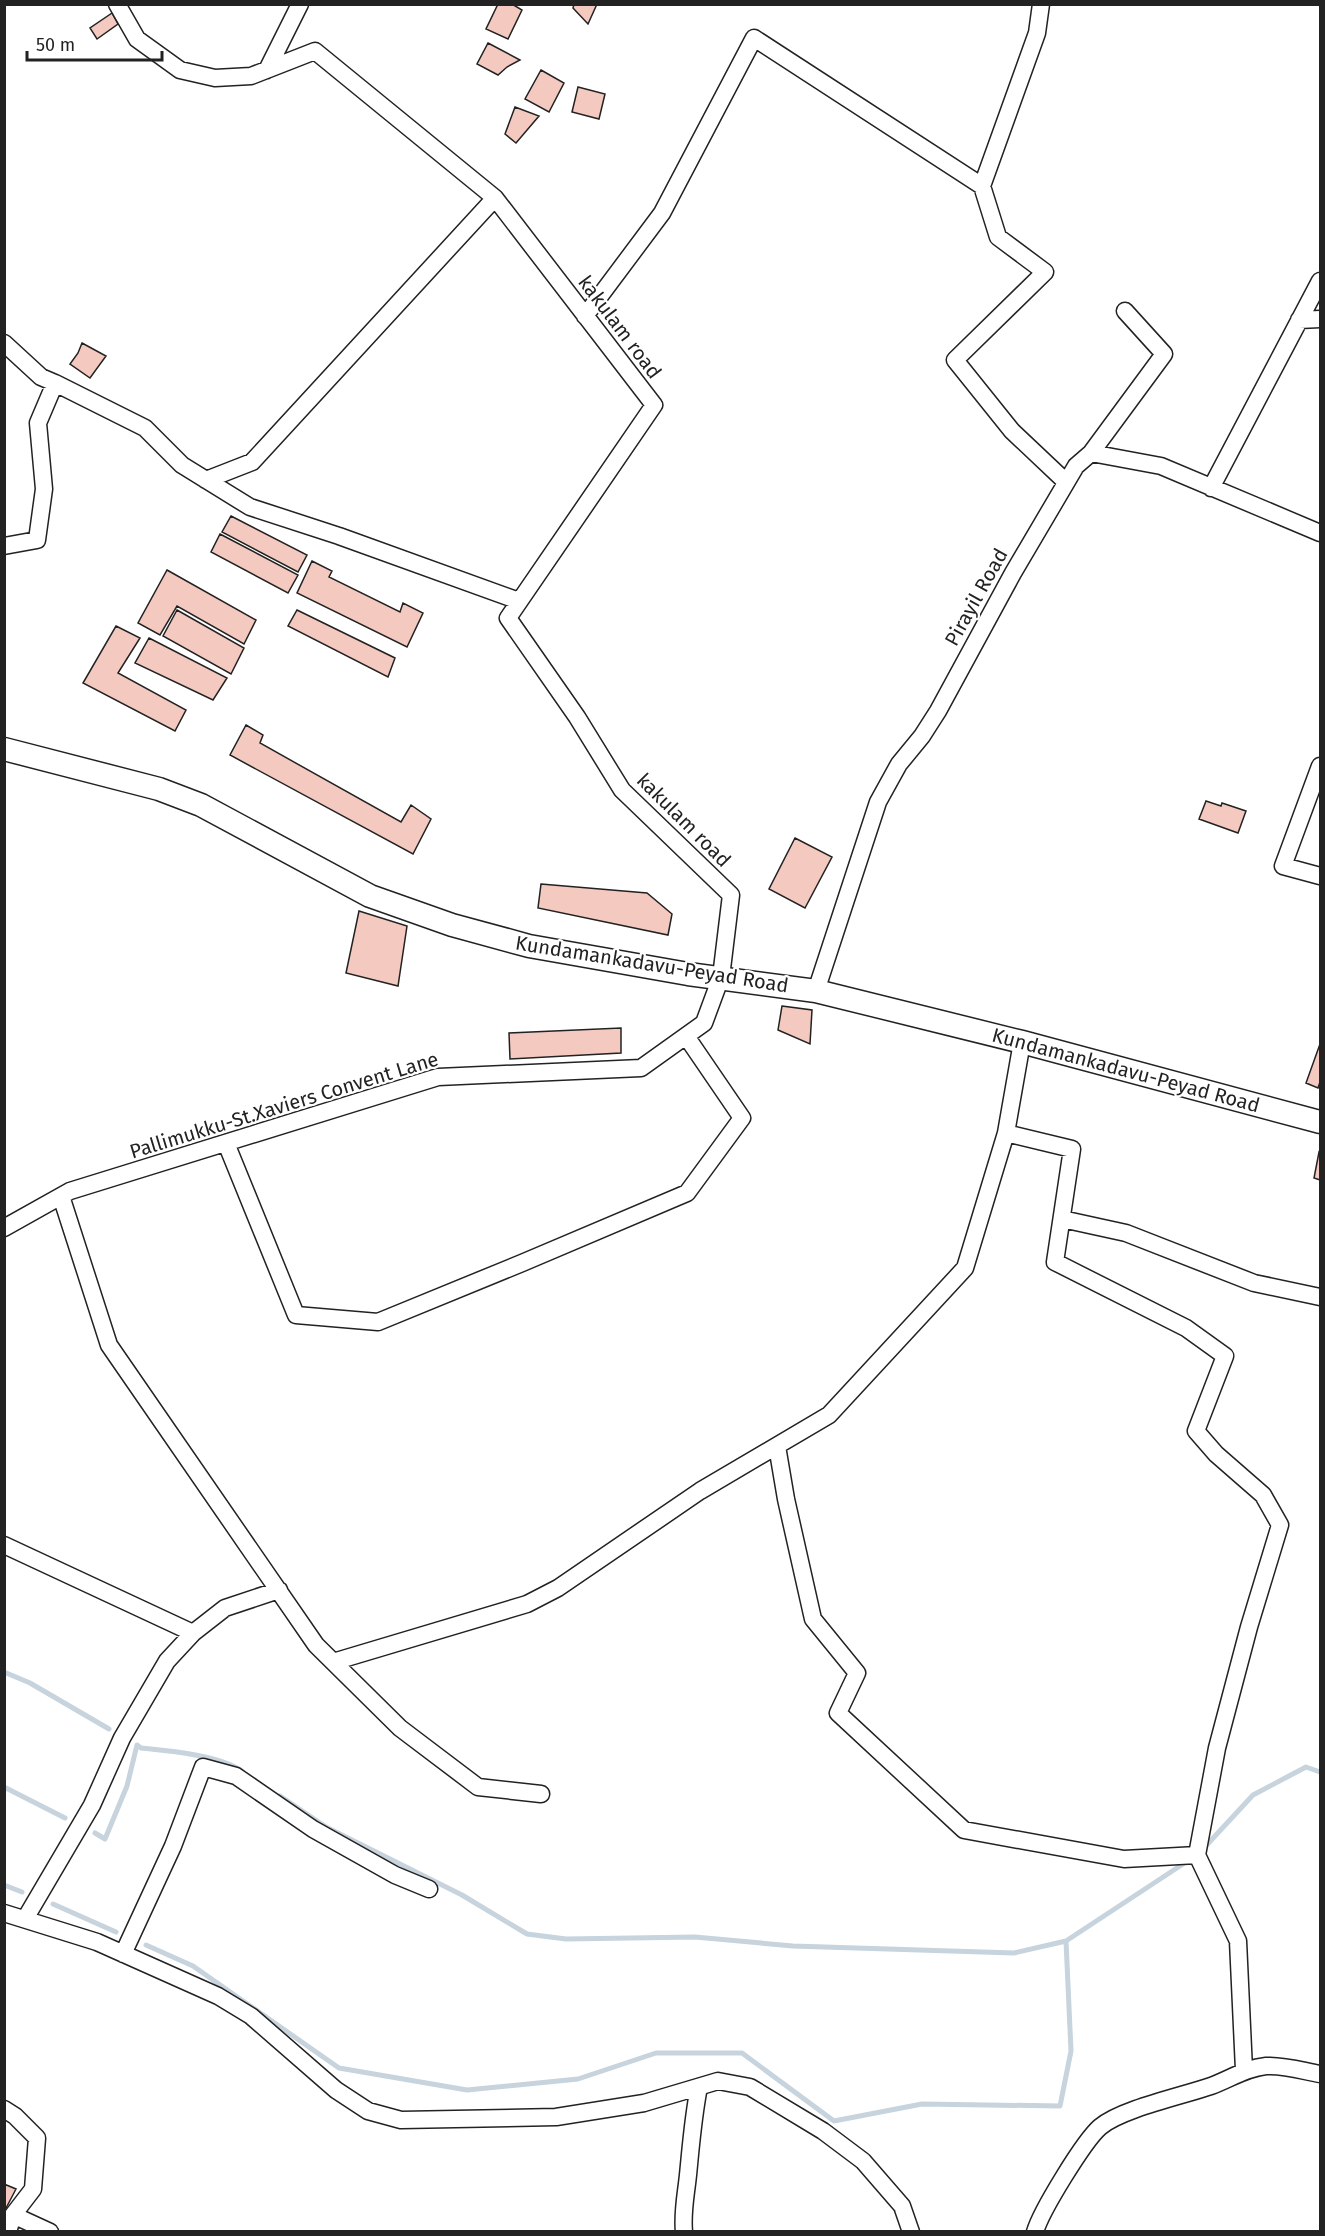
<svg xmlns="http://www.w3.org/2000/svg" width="1325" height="2236" viewBox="0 0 1325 2236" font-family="'Fira Sans',sans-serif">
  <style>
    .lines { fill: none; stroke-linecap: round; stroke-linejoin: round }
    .stream { stroke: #c7d3dd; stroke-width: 5 }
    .building { fill: #f3c9c0; stroke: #222; stroke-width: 1.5 }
    .minor-casing { stroke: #222; stroke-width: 19 }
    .secondary-casing { stroke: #222; stroke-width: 25 }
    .minor { stroke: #fff; stroke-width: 16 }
    .secondary { stroke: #fff; stroke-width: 22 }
    .labels { text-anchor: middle; stroke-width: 4.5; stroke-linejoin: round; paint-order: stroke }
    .street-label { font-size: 20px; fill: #222; stroke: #fff }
  </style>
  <rect width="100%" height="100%" fill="#fff"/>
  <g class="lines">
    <path class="stream" d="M4,1672L30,1683L109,1729
      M4,1787L65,1818
      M280,1796L326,1827L462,1895L527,1934L566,1939L695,1937L793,1946L1014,1953L1066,1941L1189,1860
      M95,1833L105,1839L127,1786L137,1745L141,1748C170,1751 218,1755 242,1771
      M1203,1849L1253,1795L1306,1767L1320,1772
      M4,1885L22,1892
      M53,1904L116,1932
      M146,1945L193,1966L339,2068L467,2090L578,2079L656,2053H742L834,2121L922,2104L1060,2106L1071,2051L1066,1941"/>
  </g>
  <path class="building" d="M498,4H512L522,10L508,39L486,29Z
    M574,4H597L588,24L573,8Z
    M112,13L118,24L97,39L90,28Z
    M488,43L520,60L507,67L498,75L477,64Z
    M541,70L564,83L549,112L525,99Z
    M578,87L605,94L599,119L572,112Z
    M515,107L539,116L516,143L505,134Z
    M82,343L106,356L90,378L70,364L78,353Z
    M231,516L307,555L298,572L222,532Z
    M220,534L298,575L288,593L211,552Z
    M312,561L332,571L329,577L400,612L403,603L423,613L407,647L297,593Z
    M167,570L256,620L244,644L177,606L160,635L138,623Z
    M177,610L244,648L231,674L163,636Z
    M297,610L395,658L388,677L288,626Z
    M116,626L140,638L118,673L186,710L175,731L83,683Z
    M149,638L227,678L213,700L135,663Z
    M246,725L263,735L260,743L401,822L411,805L431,819L413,854L230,755Z
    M1206,801L1221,806L1222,803L1246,811L1238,833L1199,819Z
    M795,838L832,857L805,908L769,889Z
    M541,884L647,893L672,914L668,935L538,908Z
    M359,911L407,926L398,986L346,973Z
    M782,1006L812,1010L810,1044L778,1030Z
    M621,1028V1053L510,1059L509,1033Z
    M1320,1044V1082L1318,1088L1306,1083Z
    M1319,1152L1320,1153V1180L1314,1178Z
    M4,2184L16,2189L4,2212Z"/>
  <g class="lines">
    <g class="minor-casing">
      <path id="minor" d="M267,70L300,4
        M982,186L1037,33L1041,4
        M585,316L662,213L754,38L982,186L998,237L1045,272L955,360L1012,431L1066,482
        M1299,320L1320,319
        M4,343L41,377L55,383L38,423L44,489L37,540L4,546
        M55,383L145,428L182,465L250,507L339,536L519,601
        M1091,453L1164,354L1125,311
        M206,480L252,462L495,198
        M1211,488L1320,281
        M1320,766L1283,866L1320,876
        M816,991L878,802L899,764L922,736L938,711L1013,573L1076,466L1091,453L1161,466L1320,533
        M1006,1133L1072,1149L1055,1262L1186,1328L1225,1356L1196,1431L1216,1454L1263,1495L1280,1525L1249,1627L1217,1748L1197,1855L1238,1941L1244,2070
        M226,1143L296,1315L378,1322L522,1263L687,1193L742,1118L686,1036
        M61,1196L109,1345L316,1645L400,1728L478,1787L541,1794
        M1062,1219L1126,1233L1254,1283L1320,1297
        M4,1228L70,1191L438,1077L641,1068L704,1023L721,977L731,895L622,790L577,717L508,618L654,405L495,198L315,51L251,76L215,78L180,70L137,39L117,4
        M777,1446L786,1499L813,1619L857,1673L838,1713L964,1830L1124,1859L1197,1855
        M4,1545L193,1633
        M333,1662L527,1604L558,1588L700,1491L829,1415L965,1268L1006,1133L1022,1042
        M4,1913L97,1942L218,1996L251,2016L336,2090L368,2111L401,2120L556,2117L644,2103L718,2081L750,2087L823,2131L863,2161L902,2206L911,2232
        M25,1919L92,1805L122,1738L167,1661L193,1633L225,1608L279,1590
        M123,1954L173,1846L203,1767L236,1776L313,1829L395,1875L429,1889
        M4,2109L15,2116L37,2138L33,2189L13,2215L8,2232
        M13,2215L50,2232
        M684,2232C682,2212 686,2195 688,2175C691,2145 693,2117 699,2087
        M1035,2232C1041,2211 1084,2141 1100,2127C1121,2109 1182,2096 1211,2086C1230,2079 1246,2068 1266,2066C1284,2065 1303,2071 1320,2074"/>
    </g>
    <g class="secondary-casing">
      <path id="secondary" d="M4,749L159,789L201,805L370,896L452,925L529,946L688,974L816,991L1022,1042L1320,1122"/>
    </g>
    <use href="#minor" class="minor"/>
    <use href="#secondary" class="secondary"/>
  </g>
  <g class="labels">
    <g class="street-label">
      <text transform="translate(620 327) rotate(53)" y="7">kakulam road</text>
      <text transform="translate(976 597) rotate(-61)" y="7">Pirayil Road</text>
      <text transform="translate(684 820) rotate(45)" y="7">kakulam road</text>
      <text transform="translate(652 964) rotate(9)" y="7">Kundamankadavu-Peyad Road</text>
      <text transform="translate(1126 1070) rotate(15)" y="7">Kundamankadavu-Peyad Road</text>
      <text transform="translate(284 1105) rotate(-17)" y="7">Pallimukku-St.Xaviers Convent Lane</text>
    </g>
  </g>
  <rect width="1325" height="2236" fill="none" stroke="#222222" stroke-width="12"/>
  <path d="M27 51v9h135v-9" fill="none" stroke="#222222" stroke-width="3"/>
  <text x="36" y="51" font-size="18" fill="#222222" stroke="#ffffff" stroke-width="4.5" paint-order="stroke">50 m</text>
</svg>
